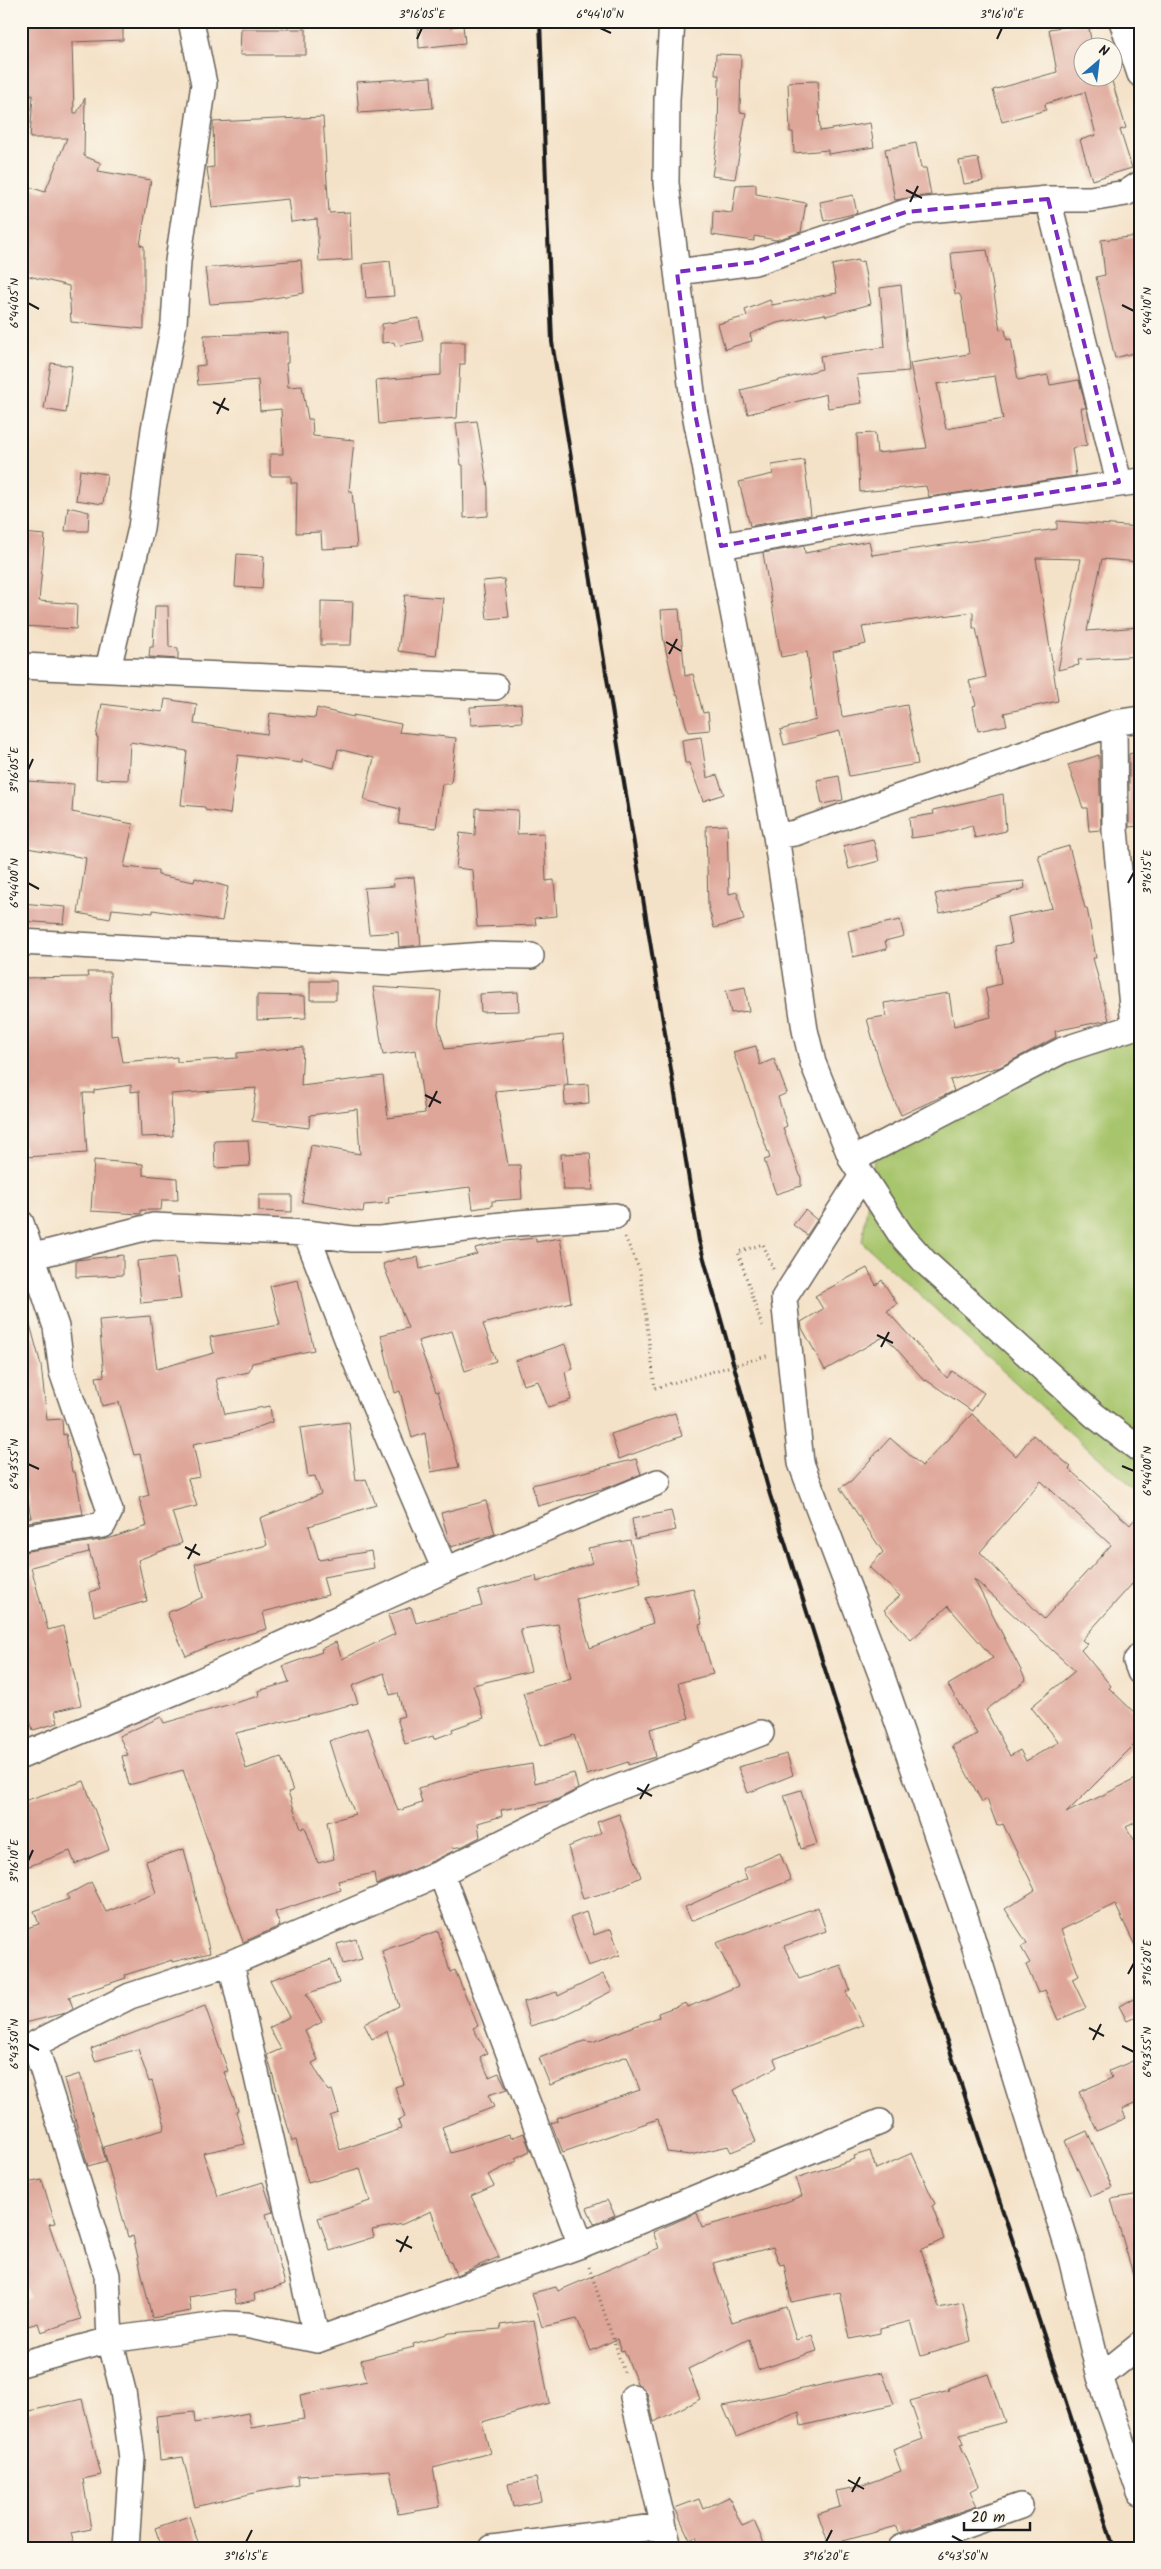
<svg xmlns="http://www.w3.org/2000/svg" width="1161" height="2569" viewBox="0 0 1161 2569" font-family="Kalam,sans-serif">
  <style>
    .green { fill: #a7c56c; stroke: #627044 }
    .building { fill: #dea699; fill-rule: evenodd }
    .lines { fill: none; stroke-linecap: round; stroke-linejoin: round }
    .street-casing { stroke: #686158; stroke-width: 28 }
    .path { stroke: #686158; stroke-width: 3; stroke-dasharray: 1 4; stroke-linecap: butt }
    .street { stroke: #fff; stroke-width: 25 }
    .rail { stroke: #1c1c1c; stroke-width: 4 }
    .path-bridge { stroke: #686158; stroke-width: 3; stroke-dasharray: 1 4; stroke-linecap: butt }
    .marked { fill: none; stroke: #7b2cbf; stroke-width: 4; stroke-dasharray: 10 6; stroke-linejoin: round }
    .ticks { fill: none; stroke: #1c1c1c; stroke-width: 2 }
    .neatline { fill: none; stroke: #1c1c1c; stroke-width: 2 }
    .ticks-label { font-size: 12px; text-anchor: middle; fill: #1c1c1c }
  </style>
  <rect width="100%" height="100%" fill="#fbf7ec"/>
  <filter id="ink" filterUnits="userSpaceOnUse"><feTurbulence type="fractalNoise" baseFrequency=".02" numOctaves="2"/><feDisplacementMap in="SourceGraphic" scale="10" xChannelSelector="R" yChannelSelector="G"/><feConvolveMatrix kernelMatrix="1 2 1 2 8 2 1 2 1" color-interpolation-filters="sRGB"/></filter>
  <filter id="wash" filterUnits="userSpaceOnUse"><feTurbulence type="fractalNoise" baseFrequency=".0096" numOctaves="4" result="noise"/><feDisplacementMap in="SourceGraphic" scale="20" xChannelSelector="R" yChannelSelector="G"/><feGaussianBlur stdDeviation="1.12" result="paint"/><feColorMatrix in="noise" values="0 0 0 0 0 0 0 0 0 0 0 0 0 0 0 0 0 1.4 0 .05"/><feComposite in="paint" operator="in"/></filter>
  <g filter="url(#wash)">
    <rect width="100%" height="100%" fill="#f4e2c8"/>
    <path class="green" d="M1140,1034V1492L1098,1458L862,1242L877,1139Z"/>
    <g id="blocks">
      <path class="building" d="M21,21H123V40L72,42L74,113H77L85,98L84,156L101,163L98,171L151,180L140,245L144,246V329L71,322L69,286L21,274V184L45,192L67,138H30L33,95L21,98Z
        M418,21H450V27L463,25L465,43L419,48Z
        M1088,23L1091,40L1099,39L1102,48H1084V78H1111L1126,128L1120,130L1132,168L1092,180L1080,140L1096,135L1085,92L1045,104L1046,110L1002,122L993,90L1057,72L1049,29Z
        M241,29H306V55H240Z
        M716,54L741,55L740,112L746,113L735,179L712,176L718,136L719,75H715Z
        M431,77L433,108L359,113L356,82Z
        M818,81L820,131L870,123L874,147L828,154V150L794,153L793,132H790L788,82Z
        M323,117L329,213L350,212L352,260L319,262L317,219L291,222L288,199L212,207L207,168L214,167L213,122Z
        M916,143L921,168H926L931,195L895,200L885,149Z
        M978,158L983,181L964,184L959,161Z
        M756,184V194L806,203L801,232L776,240L754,236V241L712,235L713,211L732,213L736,185Z
        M853,195L857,213L824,221L820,202Z
        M1140,236V351L1115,358L1096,277L1105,275L1101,240Z
        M987,250L1000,330L1005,329L1007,340L1011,339L1018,380L1048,375L1050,385L1079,380L1086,408H1081L1087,445L1072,448L1076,476L929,497L926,486L860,492L857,434L875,433L877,453L927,448L910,363L969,354L961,297L959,294H955L951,253ZM995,376L1003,419L946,429L937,384Z
        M301,260L304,293L256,301L210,304L205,268Z
        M858,260V262L863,261L871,304L826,316L825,314L777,323L750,334L752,341L725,349L718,324L747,316L745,310L770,300L772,305L837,293L832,265Z
        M390,261L394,296L366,298L363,264Z
        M901,285L909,371L857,375L862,403L828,408L826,394L748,414L741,390L822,369L820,356L885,347L880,288Z
        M419,318L423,341L395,346L394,342L382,343V324Z
        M288,333V363H286L288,387L302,386L308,419H312L313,436L354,440L349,491H352L357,547L322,549L321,532L296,533L297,483H291V476H270V454H283L281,409L260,411L258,380L198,385L196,366L205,365L204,335Z
        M441,342H465V364H460L457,418L379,424L376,380L441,375Z
        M51,363L72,366L66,413L44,409Z
        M477,421L488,488V516L464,518L463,465H461L456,423Z
        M804,460L811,515L750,526L739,482L773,474L772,465Z
        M80,470L107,474L103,504L76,500Z
        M68,507L89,512L88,531H65Z
        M1057,521L1140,527V562L1102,559L1087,631L1140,627V656L1078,660L1079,665L1058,670L1081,559L1036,558L1058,701L1004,713L1007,725L978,731L973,706L976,705L969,681L986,677L976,628H973V612L862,627L866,644L833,652L842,717L907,705L918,764L849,776L840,731L784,745L780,730L816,720L807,652L781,657L763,553L804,546L805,553L869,541L872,555L1057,529Z
        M21,533L45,535L39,601L77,604L76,629L21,626Z
        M237,554L264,556L262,589L235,587Z
        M504,579L509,617L487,619L483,581Z
        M405,595L443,598L436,656L398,651Z
        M321,601L353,602L351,645H321Z
        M155,606H168L169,647L178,648V659L149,657L150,647H153Z
        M679,609L685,676L693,674L703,713L708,712L710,730L688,732L678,695H676L663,637L661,610Z
        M165,699L197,704L194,724L267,734L270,713L315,718L317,708L353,717V715L401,724L399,732L456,738L451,784H442L436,828L398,823L400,809L364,800L374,758L338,749L334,768L302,760V763L238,755L230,814L205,810V807L181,805L187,751L130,742L128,780L96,779L98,737H96L102,704L163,712Z
        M521,704L522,722L471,725L470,707Z
        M701,737L707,778L717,775L724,794L703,801L689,763H685L682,740Z
        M1140,751V826L1129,827V754Z
        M1099,755L1101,830L1089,831L1087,808H1083L1068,765Z
        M839,776L843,800L822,804L817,780Z
        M27,781L74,784L72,812L133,824L124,867L158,870V875L194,882L195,878L228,887L222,921L153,910V913L112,909L110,919L78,913L86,858L21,847V809L24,810Z
        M1003,794L1006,831L975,838L972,825L940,834L911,838L909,818L934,814L933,810Z
        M476,808L518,810L517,834L544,833L546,881L554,880L557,916L535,918L536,925L477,927L473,870L456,868L460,833L475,835Z
        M727,825L729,894L737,892L744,920L714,928L708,905L706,826Z
        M873,839L879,861L849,869L843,846Z
        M1069,846L1085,908H1087L1096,958H1093L1109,1020L1055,1031L1056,1037L1000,1067L950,1080L954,1091L901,1115L883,1075L867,1019L886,1016L884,1003L949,993L954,1026L991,1017L985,988L1001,984L996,946L1012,943L1007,917L1052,908L1038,855Z
        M414,877L421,945L399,947L398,932L369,934L364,888L394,886L393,879Z
        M1024,881L1025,888L970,906L940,913L935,894L963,887Z
        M21,903L66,907L64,924L21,921Z
        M900,920L904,936L885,941L887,949L853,957L848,931Z
        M87,972H110L111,1036L118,1035L123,1062L177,1057V1062L237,1058V1053L303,1047L301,1086L383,1076L388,1118L425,1113L416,1050L383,1055L373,987L441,991L438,1024L445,1049L563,1035L568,1084L495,1091L508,1165H520L522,1199L492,1201V1206L473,1209L470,1187L388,1197L389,1203L364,1205L363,1212L302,1202L311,1145L360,1154L357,1109L310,1115L309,1128L252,1121L256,1088L171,1094L173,1136L141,1137L139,1091L131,1092V1085L94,1090V1093H83L87,1153L25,1157L21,1107V978L88,977Z
        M310,981H336V1000H310Z
        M745,987L749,1011L731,1013L726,991Z
        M518,992L519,1011L481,1012L480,994Z
        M257,995L305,996L306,1018L257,1020Z
        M756,1046L760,1065L774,1059L787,1093L778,1097L787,1126L783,1128L801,1178V1186L776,1194L764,1160L770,1158L733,1052Z
        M588,1084L589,1103L565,1105L564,1086Z
        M248,1140L250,1166L215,1168L214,1141Z
        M590,1153L593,1190H563L561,1154Z
        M94,1160L143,1164V1175L177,1178L178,1200H162L161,1210H141V1214L91,1211Z
        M259,1195H292V1212L259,1211Z
        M805,1210L817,1220L807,1235L793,1225Z
        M536,1238V1242L560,1238L571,1302L483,1324L496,1361L465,1371L452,1331L418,1341L436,1392L438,1391L459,1467L431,1472L425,1433L412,1438L400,1391L395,1393L381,1335L408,1328L383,1264L399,1258L400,1260L418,1257L420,1269L477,1254L475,1248L505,1241Z
        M123,1255V1275L76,1277V1260Z
        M175,1257L181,1299L141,1303L137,1261Z
        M867,1268L876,1285L882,1280L897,1304L887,1311L947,1378L952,1371L984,1393L972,1411L926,1380L925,1381L885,1336L825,1370L802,1328L801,1322L823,1309L815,1296Z
        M298,1280L314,1350L252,1363L249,1372L216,1379L225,1414L270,1406L272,1422L234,1436L193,1444L200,1477L188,1479L197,1506L172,1512L182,1543L138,1560L147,1601L94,1616L90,1592L100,1589L88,1547L89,1552L31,1567L48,1630L63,1626L81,1705L55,1711L58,1723L33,1730L26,1710L21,1712V1552L108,1539L147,1526L139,1498L149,1495L140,1454L134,1455L119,1402L102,1406L96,1377L104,1376L99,1320L150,1316L157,1369L214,1353L210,1337L280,1325L270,1286Z
        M28,1317L41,1365L47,1420L62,1419L63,1435L66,1434L72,1472H75L83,1514L21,1523V1519L31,1518L24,1478H21V1318Z
        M565,1344L573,1369L565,1372L571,1400L548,1407L538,1381L523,1385L515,1361Z
        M675,1413L682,1436L619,1459L611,1434Z
        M972,1414L1016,1456L1033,1435L1071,1467L1069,1469L1130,1525L1140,1513V1590L1132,1584L1082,1640L1087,1644L1081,1650L1111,1686L1109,1688L1140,1718V1739L1066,1813L1140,1777V1820L1126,1827L1140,1849V1956L1115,1904L1061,1930L1079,1976L1072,1979L1086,2008L1058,2020L1045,1990L1038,1993L1026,1965L1030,1963L1021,1947L1027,1943L1005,1909L1035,1890L1003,1824L997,1826L987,1799L982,1802L952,1746L977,1734L948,1685L993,1658L948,1606L911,1640L884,1610L900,1596L869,1567L883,1552L840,1488L851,1481L890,1438L922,1466ZM1041,1481L1111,1545L1044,1619L980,1552ZM974,1579L1075,1671L1031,1707L1059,1742L1026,1761L1020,1750L1010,1756L986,1710L1026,1680Z
        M349,1422L356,1481L366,1479L376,1505L309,1526L319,1560L371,1551L374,1568L323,1577L328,1595L263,1612L267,1629L216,1643L186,1656L167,1613L203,1597L195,1564L267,1545L260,1518L321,1494L315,1476L308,1477L300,1428Z
        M636,1459L641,1474L609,1487L538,1506L532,1485Z
        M486,1501L495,1534L451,1547L441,1513Z
        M671,1511L676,1530L635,1539L632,1519Z
        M630,1540L641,1583L576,1599L590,1648L653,1623L646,1598L693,1588L702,1624L699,1625L713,1674L678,1683L689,1718L650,1729L656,1757L628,1765V1762L587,1775L574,1735L540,1746L523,1693L571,1678L558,1624L520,1629L531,1671L473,1685L484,1718L452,1729L453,1732L434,1739L433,1736L405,1744L397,1718L404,1716L398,1693L390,1695L384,1673L352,1686L358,1703L236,1733L246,1769L281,1757L293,1791L288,1792L301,1829L305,1827L318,1863L334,1859L327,1822L355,1814L341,1779L329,1741L368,1728L398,1811L422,1803L418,1788L466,1775L532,1764L535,1783L574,1773L578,1789L556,1800L501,1810L502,1816L478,1823L480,1837L463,1846L452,1848L453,1851L435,1860L376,1885L374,1873L338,1881L341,1890L275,1912L280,1926L243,1942L183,1770L129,1785L122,1756L128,1755L119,1736L161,1717L164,1723L259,1696L258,1691L289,1682L283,1666L322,1652L321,1649L336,1642L342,1659L395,1634L388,1615L411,1607L416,1623L482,1606L478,1591L536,1576L537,1582L592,1563L588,1548Z
        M787,1754L793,1775L748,1793L738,1767Z
        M84,1781L109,1850L75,1864L70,1851L21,1869V1802Z
        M801,1790L817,1844L801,1849L784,1795Z
        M619,1814L641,1877L611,1891L583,1899L568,1847L601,1833L597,1822Z
        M184,1849L210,1953L172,1962V1960L125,1975L126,1978L69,1997L73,2008L65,2013L21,2024V1930L39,1924L34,1911L69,1899L67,1895L91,1882L106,1912L156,1893L146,1861Z
        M780,1853L791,1880L691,1921L685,1907L747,1879L743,1869Z
        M818,1907L826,1931L784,1946L799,1979L841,1965L850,1990L846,1992L863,2025L774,2059L777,2067L734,2090L756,2142L731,2152L728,2146L690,2155L667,2152L658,2119L563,2152L551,2123L558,2121L557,2118L640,2090L627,2056L550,2085L539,2058L584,2041L592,2042L659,2017L658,2013L686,2003L688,2007L738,1986L716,1943Z
        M586,1912L594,1935L611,1929L620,1955L588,1966L570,1918Z
        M438,1931L450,1972L455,1970L478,2026L473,2028L487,2053L480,2057L489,2077L499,2073L507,2089L488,2095L494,2107L442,2127L451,2153L509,2134L511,2138L524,2133L530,2151L515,2158L517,2161L488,2175L494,2186L471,2196L499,2257L456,2275L451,2262H449L431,2211L403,2224L372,2230L374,2237L330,2251L318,2218L370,2201L360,2168L308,2183L296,2140L292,2141L267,2055L281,2049L269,2028L289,2017L270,1980L331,1960L339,1983L306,1994L322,2022L305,2031L318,2060L312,2063L328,2091L332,2090L339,2113L330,2116L340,2150L401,2129L398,2120L405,2117L395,2087L404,2084L387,2031L372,2039L364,2024L399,2006L382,1951Z
        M356,1939L362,1959L343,1964L337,1944Z
        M603,1974L612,1991L558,2018L530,2026L523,2002L557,1992L558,1996Z
        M1140,1996V2015L1127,2021L1119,2006Z
        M205,2006L228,2071L224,2072L238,2110L236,2111L245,2144L203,2153L218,2196L263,2182L273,2212L266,2214L285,2284L254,2294L255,2300L236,2304L234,2289L189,2297L191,2311L152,2318L133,2236L128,2237L103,2147L163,2130L165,2126L152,2081L149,2082L138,2049L95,2061L91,2049Z
        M1135,2060L1140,2070V2102L1122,2109L1126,2118L1097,2131L1079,2092L1112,2078L1109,2071Z
        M80,2074L106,2161L88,2166L64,2079Z
        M1087,2131L1112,2187L1090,2196L1065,2141Z
        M870,2151L876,2169L912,2153L935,2204L932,2206L944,2239L921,2250L939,2308L963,2303L971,2341L921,2356L911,2321L880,2329V2333L850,2339L840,2292L791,2302L784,2264L780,2265L773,2247L713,2263L732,2322L786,2306L796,2340L812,2335L817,2351L758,2370L749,2339L688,2369L700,2399L654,2422L647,2393L637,2383L624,2350L621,2351L617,2339L591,2351L577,2319L542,2327L532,2293L556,2287L558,2291L659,2248L653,2232L697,2213L702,2227L767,2209L802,2196L796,2178L855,2159L854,2156Z
        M42,2180L55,2223L49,2224L81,2319L41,2332L38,2323L21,2328V2300L29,2297L21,2273V2184Z
        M1140,2194V2280L1135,2281L1111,2199Z
        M607,2200L615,2215L594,2224L587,2208Z
        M534,2320L549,2403L482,2422L490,2453L433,2468L440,2507L398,2514L390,2470L297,2476L298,2485L258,2492L195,2507L183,2457L160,2460L156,2416L194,2412L195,2423L248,2413L251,2428L304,2419L300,2395L367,2381L361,2360L414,2347L413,2344L450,2333L501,2329L500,2325Z
        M882,2372L894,2404L801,2426L799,2412L736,2437L723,2406Z
        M988,2374L1005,2422L960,2434L964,2443L960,2444L979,2486L970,2491L977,2506L899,2533L897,2526L829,2545L818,2514L840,2507L836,2491L858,2487L901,2471L893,2450L923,2439L910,2401L949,2390L948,2388Z
        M82,2399L101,2475L83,2479L91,2529L71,2533L75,2548H21V2413Z
        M536,2478L541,2501L513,2507L508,2484Z
        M729,2497L742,2526L754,2521L766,2548H700L696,2537L690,2540L675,2508L699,2499L703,2509Z
        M189,2516L200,2548H162L155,2528Z"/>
    </g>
  </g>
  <g filter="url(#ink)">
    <use href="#blocks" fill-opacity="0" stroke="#686158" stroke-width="1"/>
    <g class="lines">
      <g class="street-casing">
        <path id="street" d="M672,21L667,99L666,183L694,408L776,836L805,1030L813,1063L852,1160L901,1235L925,1262L1094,1415L1140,1450
          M1122,21L1140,74
          M1048,199L1119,482
          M677,272L755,262L906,212L1048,199H1090L1126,193L1140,184
          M721,546L866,520L1140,481
          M21,666L495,687
          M108,669L141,528L154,429L174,323L178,261L204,84L191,21
          M1114,723L1115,830L1134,1027
          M776,836L795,833L1114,723L1140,719
          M21,942L393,962L484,955L531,956
          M852,1160L1063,1050L1140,1025
          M862,1176L784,1298L801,1463L881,1674L969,1928L1071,2258L1100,2377L1140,2493
          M21,1223L56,1327L62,1372L110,1511L103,1525L21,1538
          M306,1233L360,1372L445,1570
          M34,1256L153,1226L306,1233L352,1239H380L518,1223L615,1216
          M1140,1656L1136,1661L1140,1672
          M21,1756L196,1683L445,1570L658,1482
          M441,1873L581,2245
          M231,1963L317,2340
          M35,2045L107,2275L110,2340L123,2391L132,2458L126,2548
          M21,2051L130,1996L231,1963L441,1873L596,1796L761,1733
          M21,2364L110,2340L225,2324L246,2325L317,2340L581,2245L880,2122
          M1100,2377L1140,2345
          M633,2397L669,2548
          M492,2548L663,2526
          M901,2548L1020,2506"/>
      </g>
      <path class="path" d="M625,1237L640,1271L655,1388
        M762,1326L738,1252L763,1244L774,1271
        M589,2267L625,2375"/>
      <use href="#street" class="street"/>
      <path class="rail" d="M540,21L552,342L699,1241L770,1495L841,1720L1114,2548"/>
      <path class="path-bridge" d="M655,1388L770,1355"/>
    </g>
  </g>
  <path class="marked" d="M1048,199L1119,482L866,520L721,546L694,408L677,272L755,262L906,212Z"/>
  <path class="ticks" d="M600,28L611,33M417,39L422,28M997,39L1002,28M906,190L922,198M910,202L918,186M28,303L39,309M1122,305L1134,311M213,402L229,410M217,414L225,398M666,642L681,651M669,654L677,639M28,770L33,759M28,883L39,889M1128,883L1134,872M425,1095L441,1103M429,1107L437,1091M877,1335L893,1343M881,1347L889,1332M28,1464L39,1469M1122,1466L1134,1471M185,1547L200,1555M188,1559L196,1544M637,1788L652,1796M640,1799L649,1784M28,1861L33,1850M1128,1974L1134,1963M1089,2028L1104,2036M1093,2040L1101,2024M28,2044L39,2050M1122,2046L1134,2052M396,2240L412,2248M400,2252L408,2236M848,2480L864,2489M852,2492L860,2477M952,2536L963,2542M246,2542L252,2530M826,2542L832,2530"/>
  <rect width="1161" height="2569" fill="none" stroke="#fbf7ec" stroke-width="55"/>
  <g transform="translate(1098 62) rotate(28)"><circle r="24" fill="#fbf7ec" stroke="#a29f99"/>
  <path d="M0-4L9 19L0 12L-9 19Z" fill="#1f6fb2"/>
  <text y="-8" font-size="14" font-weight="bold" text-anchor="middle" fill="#1c1c1c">N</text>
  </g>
  <path d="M964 2522v8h66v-8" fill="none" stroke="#1c1c1c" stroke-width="2.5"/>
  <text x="971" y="2522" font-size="15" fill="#1c1c1c" stroke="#fbf7ec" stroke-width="4" paint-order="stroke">20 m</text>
  <rect x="28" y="28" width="1106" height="2514" class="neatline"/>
  <g class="ticks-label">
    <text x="422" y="18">3°16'05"E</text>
    <text x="600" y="18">6°44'10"N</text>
    <text x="1002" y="18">3°16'10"E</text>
    <text transform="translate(14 303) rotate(-90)" y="4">6°44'05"N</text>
    <text transform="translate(1147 311) rotate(-90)" y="4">6°44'10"N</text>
    <text transform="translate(14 770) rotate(-90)" y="4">3°16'05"E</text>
    <text transform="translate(1147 872) rotate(-90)" y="4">3°16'15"E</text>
    <text transform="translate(14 883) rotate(-90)" y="4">6°44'00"N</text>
    <text transform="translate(14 1464) rotate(-90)" y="4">6°43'55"N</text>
    <text transform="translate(1147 1471) rotate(-90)" y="4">6°44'00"N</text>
    <text transform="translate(14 1861) rotate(-90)" y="4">3°16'10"E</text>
    <text transform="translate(1147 1963) rotate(-90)" y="4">3°16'20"E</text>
    <text transform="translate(14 2044) rotate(-90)" y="4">6°43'50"N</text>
    <text transform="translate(1147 2052) rotate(-90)" y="4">6°43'55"N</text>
    <text x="246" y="2560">3°16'15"E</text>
    <text x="826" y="2560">3°16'20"E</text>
    <text x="963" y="2560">6°43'50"N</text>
  </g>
</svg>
